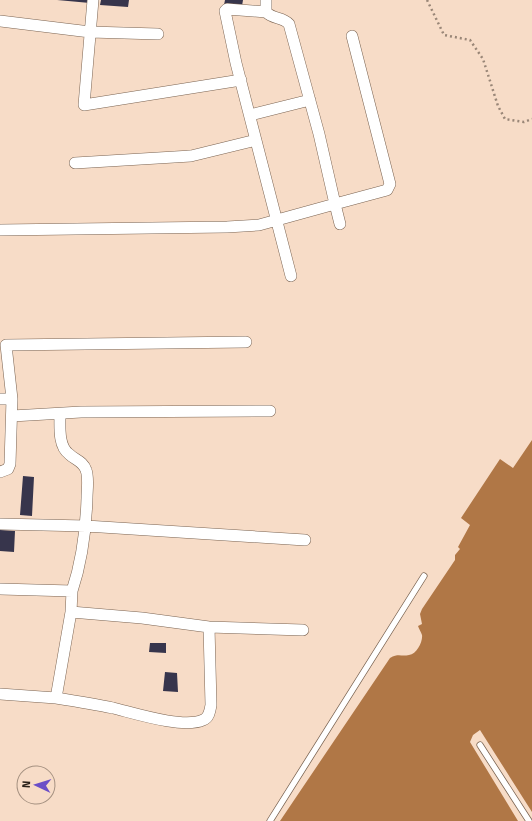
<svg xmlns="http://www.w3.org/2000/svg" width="532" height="821" viewBox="0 0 532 821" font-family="'Fira Sans',sans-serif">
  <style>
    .water { fill: #b07746 }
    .building { fill: #37354c }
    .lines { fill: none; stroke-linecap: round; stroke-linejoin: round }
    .service-casing { stroke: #7b6452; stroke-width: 7 }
    .minor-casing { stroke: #7b6452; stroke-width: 12 }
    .path { stroke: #998677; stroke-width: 2.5; stroke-dasharray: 2 3; stroke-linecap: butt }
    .service { stroke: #fff; stroke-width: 5.5 }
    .minor { stroke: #fff; stroke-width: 11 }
  </style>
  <rect width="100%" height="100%" fill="#f7dcc7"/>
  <path class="water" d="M532,440V812L480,730L473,735L470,742L518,821H280L390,658C399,653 401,657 409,655C417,654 423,641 422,635C421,632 419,629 418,626L422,624L420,614L422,609L455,560V555L460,549L458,547L470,525L461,518L500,459L513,468Z"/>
  <path class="building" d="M57,0H90V3Z
    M101,0H129L128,7L100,5Z
    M225,0H243L242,6L224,5Z
    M23,476L34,477L32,516L20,515Z
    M0,530L15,531L14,552L0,551Z
    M150,643H166V653L149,652Z
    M165,672L177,673L178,692L163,691Z"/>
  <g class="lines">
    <g class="service-casing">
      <path id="service" d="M480,745L529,821
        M270,821L424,576"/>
    </g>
    <g class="minor-casing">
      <path id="minor" d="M93,0L84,105L241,80
        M266,12L227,9L225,11L236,63L291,276
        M0,21L90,32L158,34
        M250,115L310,100
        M75,163L191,156L256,140
        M340,224L335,204L387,190L390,184L352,36
        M0,230L227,227L259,225L335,204L319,134L289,24C283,17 272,19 266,12V0
        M0,399H12
        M60,414C60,426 58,446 69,454C75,460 83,461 86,470C89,478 87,489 87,498C86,530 82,561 72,591
        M12,416L81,412L270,411
        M0,472L8,469L10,464L12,399L6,345L246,342
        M0,524L86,526L305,540
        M0,589L72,591L71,612
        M0,694L56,698L71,612L142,618L209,627L303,630
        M56,698C75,701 94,704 113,708C134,713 183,729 203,720C209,718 210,711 211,705L209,627"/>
    </g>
    <path class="path" d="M427,0L444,35L470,40L483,59L498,106L505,119L524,122L532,119"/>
    <use href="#service" class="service"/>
    <use href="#minor" class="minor"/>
  </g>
  <g transform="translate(36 785) rotate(274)"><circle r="19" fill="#f7dcc7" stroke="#a59181"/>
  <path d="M0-3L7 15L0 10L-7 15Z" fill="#6b4ec7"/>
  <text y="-6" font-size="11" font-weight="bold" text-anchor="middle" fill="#2a2119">N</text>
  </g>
</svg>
